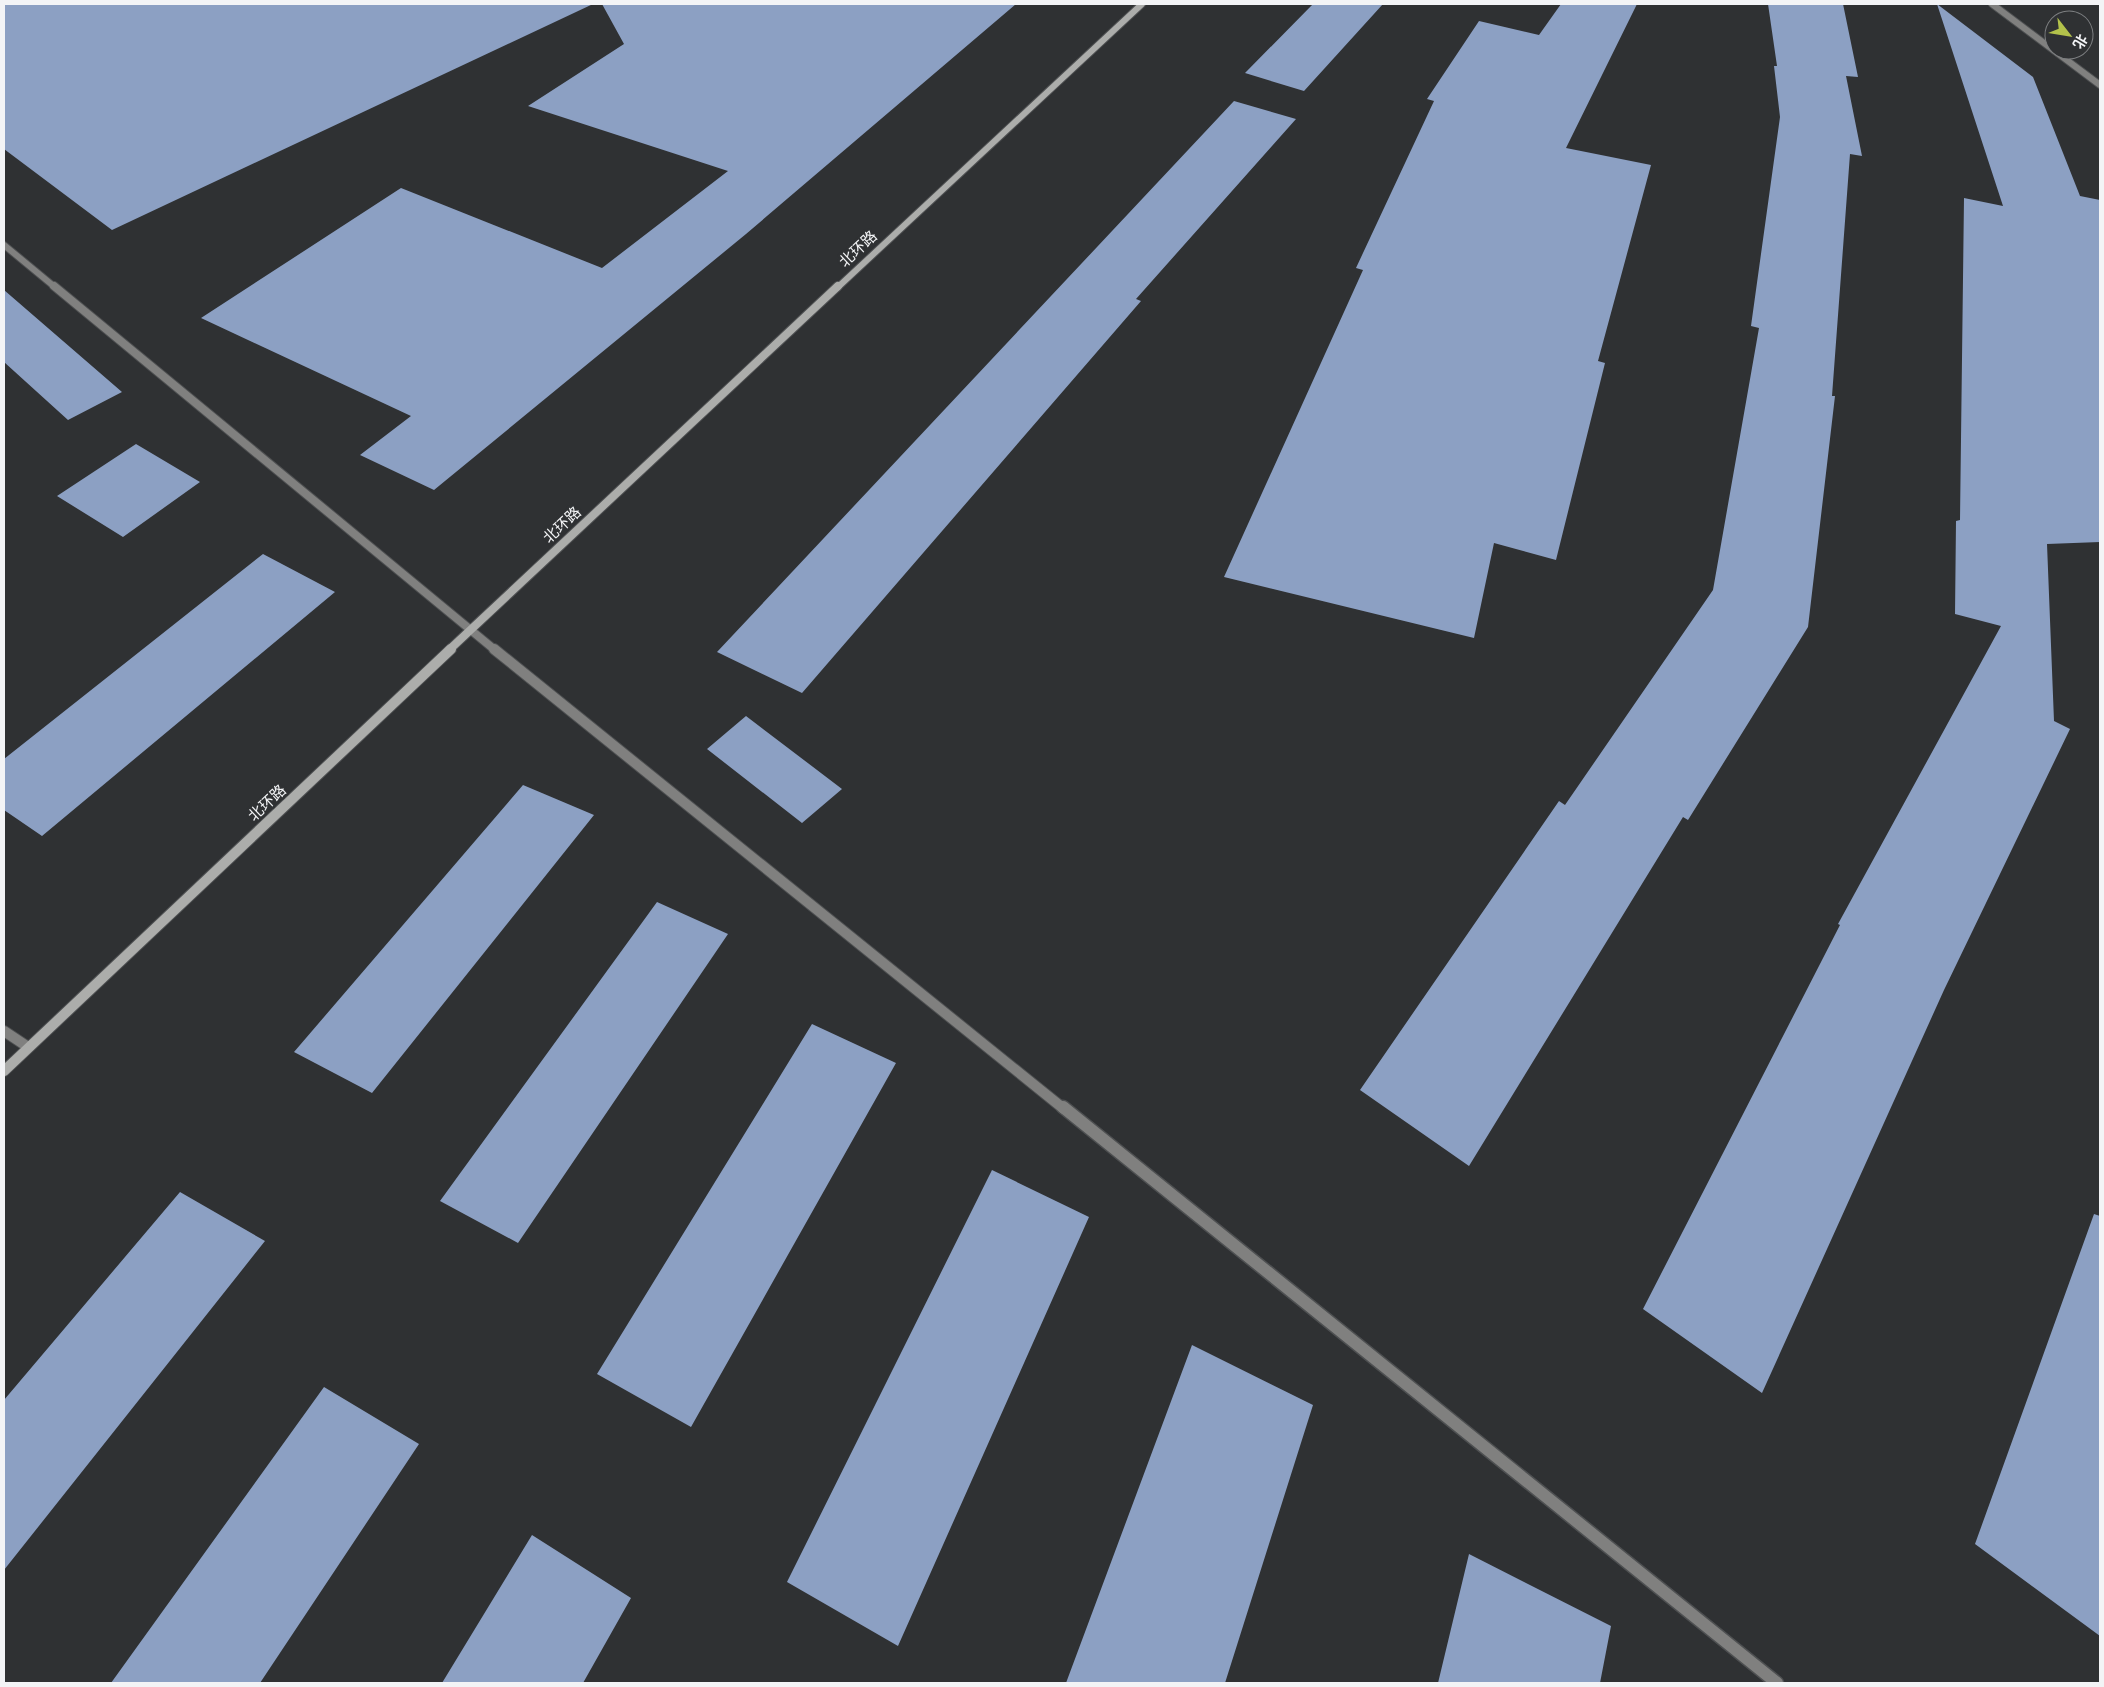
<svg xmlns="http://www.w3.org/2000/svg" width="2104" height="1687" viewBox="0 0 2104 1687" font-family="'DejaVu Sans','Noto Sans SC',sans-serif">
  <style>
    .building { fill: #8ca0c3 }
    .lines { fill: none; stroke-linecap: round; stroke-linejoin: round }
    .minor-far3-casing { stroke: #4e5052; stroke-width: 8 }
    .minor-far2-casing { stroke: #4e5052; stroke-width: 10 }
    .minor-far1-casing { stroke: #4e5052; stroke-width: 12 }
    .minor-casing { stroke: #4e5052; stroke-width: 15 }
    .secondary-far2-casing { stroke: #4e5052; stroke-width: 8 }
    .secondary-far1-casing { stroke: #4e5052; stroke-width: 10 }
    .secondary-casing { stroke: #4e5052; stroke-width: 12 }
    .minor-far3 { stroke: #80807f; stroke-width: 6 }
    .minor-far2 { stroke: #80807f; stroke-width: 8 }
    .minor-far1 { stroke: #80807f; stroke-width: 10 }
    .minor { stroke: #80807f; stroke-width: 12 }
    .secondary-far2 { stroke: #acadab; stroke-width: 6 }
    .secondary-far1 { stroke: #acadab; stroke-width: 8 }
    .secondary { stroke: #acadab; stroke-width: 10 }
    .labels { text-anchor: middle; stroke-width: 5; stroke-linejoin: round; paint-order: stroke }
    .street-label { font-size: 15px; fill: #f3f4f6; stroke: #2f3133 }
  </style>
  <rect width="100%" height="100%" fill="#2f3133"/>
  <path class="building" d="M4,4H593L112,230L4,149Z
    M602,4H1016L746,234L434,490L360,455L411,416L201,318L401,188L602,268L728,171L528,106L624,44Z
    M1313,4H1383L1304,91L1245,73Z
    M1561,4H1637L1566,148L1651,165L1598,361L1605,363L1556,560L1494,543L1474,638L1224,577L1363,270L1356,268L1434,101L1427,99L1479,21L1539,35Z
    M1768,4H1843L1858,77L1846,76L1862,156L1850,154L1832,396H1835L1808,627L1688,820L1683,817L1469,1166L1360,1090L1559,801L1565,805L1713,590L1759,328L1751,326L1780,117L1774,66H1777Z
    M1937,4L2033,77L2080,196L2100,200V542L2047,544L2054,721L2070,729L1944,990L1762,1393L1643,1309L1840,925L1838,924L2001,626L1955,614L1956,521L1960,520L1964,198L2003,206Z
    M1234,101L1296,119L1136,299L1141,301L802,693L717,652Z
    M4,290L122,392L68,420L4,362Z
    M136,444L200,482L123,537L57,496Z
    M263,554L335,592L42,836L4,810V759Z
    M746,716L842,789L802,823L707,749Z
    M523,785L594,815L372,1093L294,1052Z
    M657,902L728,934L518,1243L440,1201Z
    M812,1024L896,1063L691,1427L597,1374Z
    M992,1170L1089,1217L898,1646L787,1582Z
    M180,1192L265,1241L4,1570V1400Z
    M2094,1214L2100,1216V1636L1975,1544Z
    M1192,1345L1313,1405L1225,1683H1066Z
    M324,1387L419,1444L260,1683H111Z
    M532,1535L631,1598L583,1683H442Z
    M1469,1554L1611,1626L1600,1683H1438Z"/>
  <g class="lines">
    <g class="minor-far3-casing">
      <path id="minor-far3" d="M1992,4L2100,85
        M4,245L56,288"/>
    </g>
    <g class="minor-far2-casing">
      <path id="minor-far2" d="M54,286L495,650"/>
    </g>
    <g class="minor-far1-casing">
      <path id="minor-far1" d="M494,649L1064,1109
        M4,1031L28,1047"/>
    </g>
    <g class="minor-casing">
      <path id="minor" d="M1063,1107L1777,1683"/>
    </g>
    <g class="secondary-far2-casing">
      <path id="secondary-far2" d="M837,288L1142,4"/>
    </g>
    <g class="secondary-far1-casing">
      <path id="secondary-far1" d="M449,650L838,286"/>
    </g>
    <g class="secondary-casing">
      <path id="secondary" d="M4,1071L451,649"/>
    </g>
    <use href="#minor-far3" class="minor-far3"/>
    <use href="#minor-far2" class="minor-far2"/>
    <use href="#minor-far1" class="minor-far1"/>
    <use href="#minor" class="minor"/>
    <use href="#secondary-far2" class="secondary-far2"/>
    <use href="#secondary-far1" class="secondary-far1"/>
    <use href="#secondary" class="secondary"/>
  </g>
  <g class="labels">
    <g class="street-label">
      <text transform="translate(858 249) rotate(-43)" y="5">北环路</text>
      <text transform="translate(562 525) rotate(-43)" y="5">北环路</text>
      <text transform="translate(267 803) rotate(-43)" y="5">北环路</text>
    </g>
  </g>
  <rect width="2104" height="1687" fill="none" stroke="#f3f4f6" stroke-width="10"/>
  <g transform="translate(2069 35) rotate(121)"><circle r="24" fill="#2f3133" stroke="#7d7f81"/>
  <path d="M0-4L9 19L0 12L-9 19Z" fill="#b3c24b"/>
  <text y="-8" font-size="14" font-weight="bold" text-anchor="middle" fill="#f3f4f6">北</text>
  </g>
</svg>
